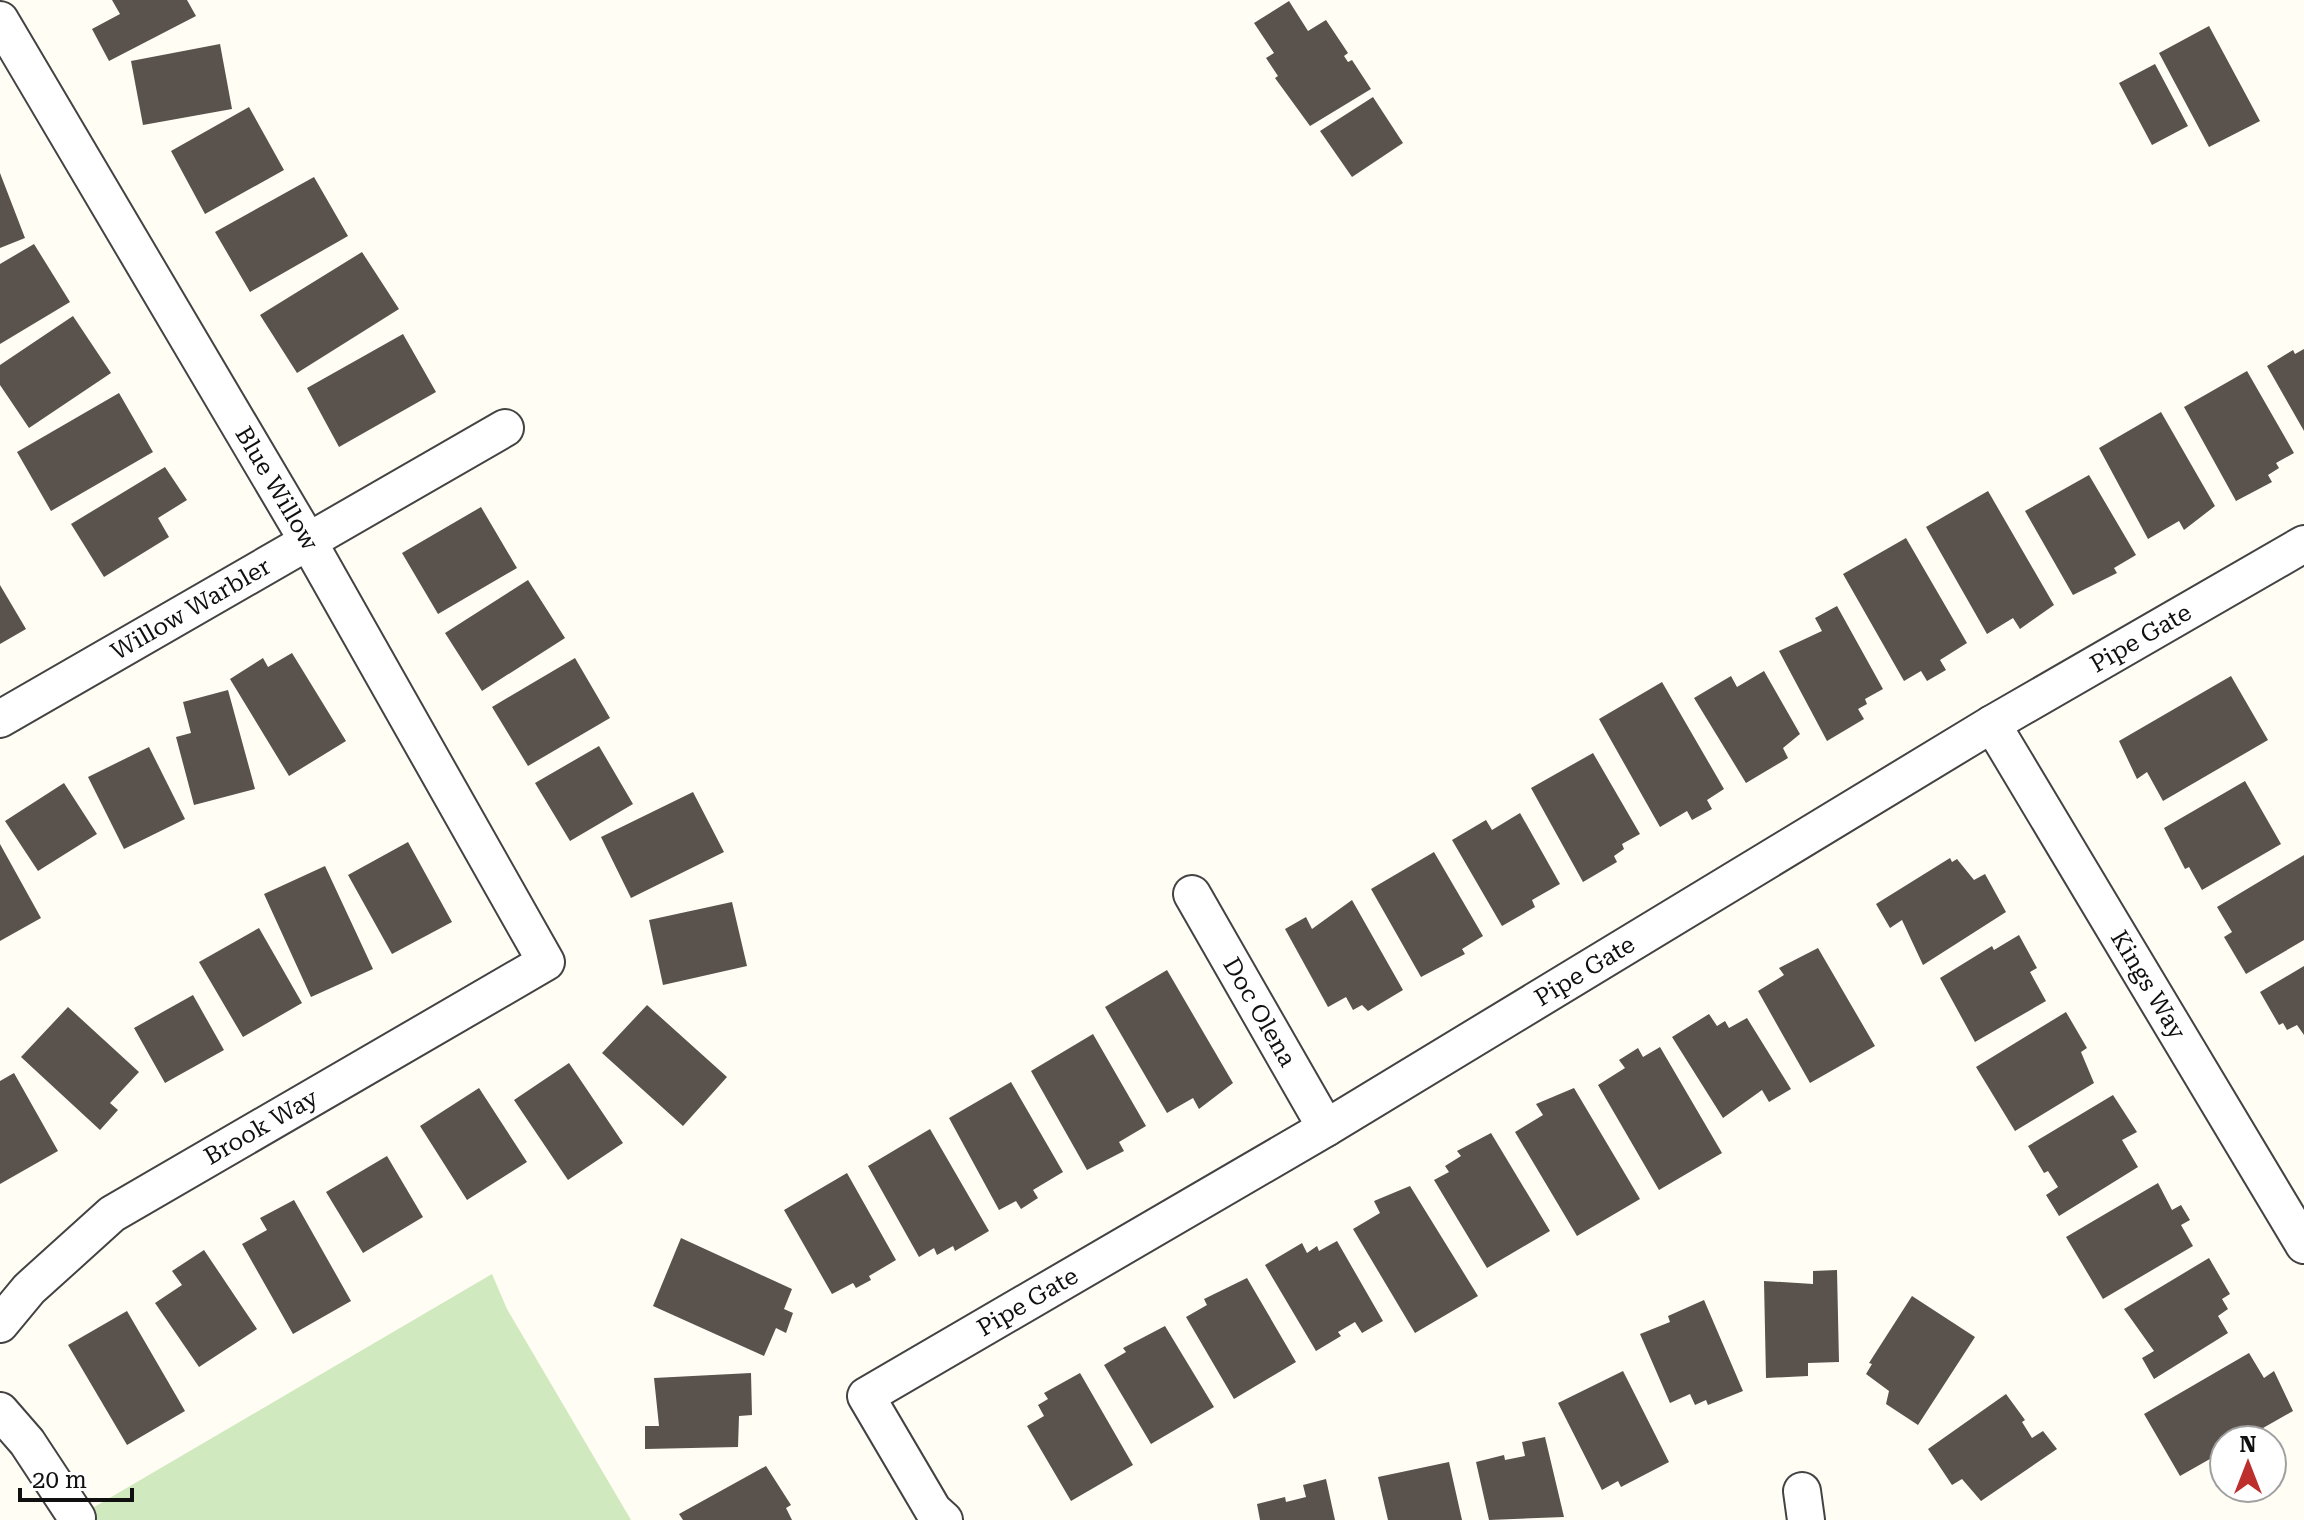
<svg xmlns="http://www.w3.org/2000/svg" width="2304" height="1520" viewBox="0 0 2304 1520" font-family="'Roboto Serif',serif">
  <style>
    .green { fill: #d1e9be }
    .building { fill: #59524d }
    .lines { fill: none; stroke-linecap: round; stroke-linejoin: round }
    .street-casing { stroke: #434343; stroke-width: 40 }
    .street { stroke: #fff; stroke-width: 36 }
    .labels { text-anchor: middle; stroke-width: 8; stroke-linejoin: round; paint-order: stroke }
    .street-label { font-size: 24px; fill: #101010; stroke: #fff }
  </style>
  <rect width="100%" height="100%" fill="#fffdf4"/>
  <path class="green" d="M492,1274L507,1309L631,1520H72Z"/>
  <path class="building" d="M112,0H187L196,16L109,61L92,29L120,14Z
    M1289,1L1308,31L1326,20L1348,53L1344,56L1348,62L1352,60L1371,89L1310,126L1275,78L1278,76L1266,58L1274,53L1254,23Z
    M2209,26L2260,121L2209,147L2159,53Z
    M220,44L232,109L143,125L131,61Z
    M2155,64L2188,126L2152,145L2119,83Z
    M1373,97L1403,143L1352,177L1320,131Z
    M249,107L284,170L205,214L171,151Z
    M0,173L25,238L0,248Z
    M314,177L348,236L250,292L215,232Z
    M34,244L70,302L0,344V264Z
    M362,252L399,309L297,373L260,315Z
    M73,316L111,373L29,428L0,385V365Z
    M403,334L436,392L339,447L307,388Z
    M2304,349V431L2267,366L2293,350L2295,354Z
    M2247,371L2294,453L2276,463L2279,468L2268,475L2272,482L2236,501L2184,407Z
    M119,393L153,452L51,511L17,452Z
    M2161,412L2215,506L2184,530L2179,521L2148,539L2099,448Z
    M165,467L187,500L158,518L169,537L104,577L71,524Z
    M2089,475L2136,555L2114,568L2117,573L2073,595L2025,511Z
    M1988,491L2054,605L2020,629L2013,618L1987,634L1926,527Z
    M481,507L517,568L438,614L402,553Z
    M1906,538L1967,643L1940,660L1946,670L1927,681L1921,671L1904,681L1843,574Z
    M528,580L565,638L482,691L445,633Z
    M0,585L26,629L0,644Z
    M1837,606L1883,689L1865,699L1867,704L1858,709L1864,719L1827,741L1779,651L1822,631L1815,618Z
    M292,653L346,741L289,776L230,679L263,658L268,667Z
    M575,658L610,718L528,766L492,707Z
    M1764,671L1800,734L1783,748L1788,758L1746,783L1694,698L1731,676L1737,687Z
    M2231,676L2268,740L2163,801L2147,772L2137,779L2119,741Z
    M1662,682L1724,789L1707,800L1712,809L1692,820L1687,811L1660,827L1599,719Z
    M228,690L255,789L194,805L176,737L191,733L183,702Z
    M599,746L633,804L570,841L535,783Z
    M149,747L185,819L124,849L88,777Z
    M1593,753L1640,834L1622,844L1624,849L1614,856L1617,862L1583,882L1531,788Z
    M2245,781L2281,844L2202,890L2189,867L2185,869L2164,828Z
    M64,783L97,834L38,871L5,821Z
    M693,792L724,852L631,898L601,837Z
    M1520,813L1560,884L1532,900L1535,907L1502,926L1452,840L1486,820L1492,830Z
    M408,842L452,922L392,954L348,875Z
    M0,844L41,918L0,941Z
    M1434,852L1483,936L1462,949L1465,954L1421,977L1371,889Z
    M2304,855V940L2246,974L2224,937L2232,932L2217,907Z
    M1950,858L1952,862L1957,859L1974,880L1985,874L2006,912L1923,965L1902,920L1890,928L1876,904Z
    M325,866L373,969L311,997L264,894Z
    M1352,900L1403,990L1368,1011L1362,1005L1353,1010L1346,997L1328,1007L1285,929L1306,917L1312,929Z
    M732,902L747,966L663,985L649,920Z
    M259,928L302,1003L243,1037L199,962Z
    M2019,935L2037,968L2030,972L2046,1001L1975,1042L1940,978L1992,946L1994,950Z
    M1818,948L1875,1046L1810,1083L1758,991L1784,975L1779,968Z
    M2304,966V1035L2297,1025L2287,1030L2283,1023L2279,1025L2260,992Z
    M1167,970L1233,1083L1199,1109L1193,1098L1167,1113L1105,1007Z
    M193,995L224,1050L165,1083L134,1028Z
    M647,1005L727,1077L683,1126L602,1053Z
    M68,1007L139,1072L110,1103L118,1110L100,1130L21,1057Z
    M2066,1012L2087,1048L2081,1052L2094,1083L2015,1131L1976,1067Z
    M1709,1014L1717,1026L1725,1021L1729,1028L1747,1018L1791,1089L1769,1102L1762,1090L1723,1118L1672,1037Z
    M1093,1034L1146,1126L1119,1142L1124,1151L1087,1170L1031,1071Z
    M1660,1047L1722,1153L1659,1190L1598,1085L1625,1068L1619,1060L1638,1048L1643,1057Z
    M569,1063L623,1143L568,1180L514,1100Z
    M14,1073L58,1151L0,1184V1081Z
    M1011,1082L1063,1172L1033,1190L1038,1198L1021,1209L1016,1201L999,1210L949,1118Z
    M479,1088L527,1162L467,1200L420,1126Z
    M1574,1088L1640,1199L1577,1236L1515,1132L1543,1115L1536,1104Z
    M2113,1095L2137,1132L2122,1140L2138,1167L2059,1216L2046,1195L2058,1187L2048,1171L2044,1173L2028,1146Z
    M930,1129L989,1231L955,1251L953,1246L937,1255L934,1248L919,1257L868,1166Z
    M1491,1133L1550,1231L1487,1268L1434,1180L1449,1172L1445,1166L1461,1156L1457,1151Z
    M387,1156L423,1217L363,1253L326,1192Z
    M847,1173L896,1260L869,1276L871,1280L856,1288L853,1283L832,1294L784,1210Z
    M2158,1183L2172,1210L2181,1205L2190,1220L2181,1225L2193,1246L2103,1299L2066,1237Z
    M1410,1186L1478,1296L1415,1333L1353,1229L1380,1213L1374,1201Z
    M294,1200L351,1301L293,1334L242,1244L267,1230L260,1218Z
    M681,1238L792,1289L784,1309L793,1313L786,1333L776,1328L764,1356L653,1306Z
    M1337,1241L1383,1321L1362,1333L1355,1322L1338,1332L1341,1336L1316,1351L1265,1265L1302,1243L1307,1253L1317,1246L1319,1251Z
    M204,1250L257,1329L199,1367L155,1303L182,1285L172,1271Z
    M2209,1258L2230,1294L2222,1299L2228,1309L2218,1316L2228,1333L2154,1379L2142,1358L2154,1351L2124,1309Z
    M1837,1270L1839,1362L1808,1363V1376L1766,1378L1764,1281L1813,1284V1271Z
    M1247,1278L1296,1362L1234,1399L1186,1317L1207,1305L1204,1299Z
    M1912,1296L1975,1337L1918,1425L1886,1404L1889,1391L1866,1374L1872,1364L1869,1363Z
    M1704,1300L1743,1391L1708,1405L1706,1400L1695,1405L1690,1394L1670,1403L1640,1334L1670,1322L1668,1316Z
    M127,1311L185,1411L127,1445L68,1345Z
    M1165,1326L1214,1407L1151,1444L1104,1365L1126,1352L1123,1348Z
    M2249,1353L2264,1378L2274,1371L2293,1411L2242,1440H2224V1451L2180,1476L2144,1414Z
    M1623,1371L1669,1462L1621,1487L1618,1481L1602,1490L1558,1403Z
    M751,1373L752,1415L739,1416L738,1447L645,1449V1426H659L654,1378Z
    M1080,1373L1133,1465L1071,1501L1027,1426L1044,1416L1038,1405L1048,1399L1044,1393Z
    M2006,1394L2025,1420L2022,1422L2032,1438L2043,1431L2057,1449L1981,1501L1962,1479L1952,1485L1928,1449Z
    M1545,1437L1564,1517L1489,1520L1476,1462L1504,1455L1505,1460L1525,1456L1522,1442Z
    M1449,1462L1462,1520H1388L1378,1477Z
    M766,1466L791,1505L786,1508L792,1520H683L679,1514Z
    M1326,1479L1335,1520H1260L1257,1504L1285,1497L1286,1502L1306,1497L1303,1485Z"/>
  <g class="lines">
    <g class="street-casing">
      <g id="street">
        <path id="s1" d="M0,20L309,543L546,962L112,1214L29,1289L0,1324"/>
        <path id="s2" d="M0,719L505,428"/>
        <path id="s3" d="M1992,724L2304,1245"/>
        <path id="s4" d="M1192,894L1326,1128"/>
        <path d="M0,1411L27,1442L77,1518"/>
        <path d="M1802,1491L1806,1520"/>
        <path id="s5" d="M944,1520L933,1510L866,1396L1326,1128L1992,724L2304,544"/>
      </g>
    </g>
    <use href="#street" class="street"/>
  </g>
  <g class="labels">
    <g class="street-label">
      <text dy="8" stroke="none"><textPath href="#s1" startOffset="544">Blue Willow</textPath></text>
      <text dy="8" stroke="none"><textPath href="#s2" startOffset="220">Willow Warbler</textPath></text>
      <text dy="8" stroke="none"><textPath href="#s5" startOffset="1630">Pipe Gate</textPath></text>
      <text dy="8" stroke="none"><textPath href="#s5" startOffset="982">Pipe Gate</textPath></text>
      <text dy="8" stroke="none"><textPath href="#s3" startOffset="304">Kings Way</textPath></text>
      <text dy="8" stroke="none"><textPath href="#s4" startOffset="136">Doc Olena</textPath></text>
      <text transform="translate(261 1127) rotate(-30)" y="8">Brook Way</text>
      <text dy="8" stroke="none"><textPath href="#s5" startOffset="334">Pipe Gate</textPath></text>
    </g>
  </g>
  <g transform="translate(2248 1464)"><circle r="38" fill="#ffffff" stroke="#9f9f9f" stroke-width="2"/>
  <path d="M0-6L14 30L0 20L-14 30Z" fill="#bc2f2c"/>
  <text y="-12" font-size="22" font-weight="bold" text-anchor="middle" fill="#101010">N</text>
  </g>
  <path d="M20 1488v12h112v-12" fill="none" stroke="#101010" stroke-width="4"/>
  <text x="32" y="1488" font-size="24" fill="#101010" stroke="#ffffff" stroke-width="6" paint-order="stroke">20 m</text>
</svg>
